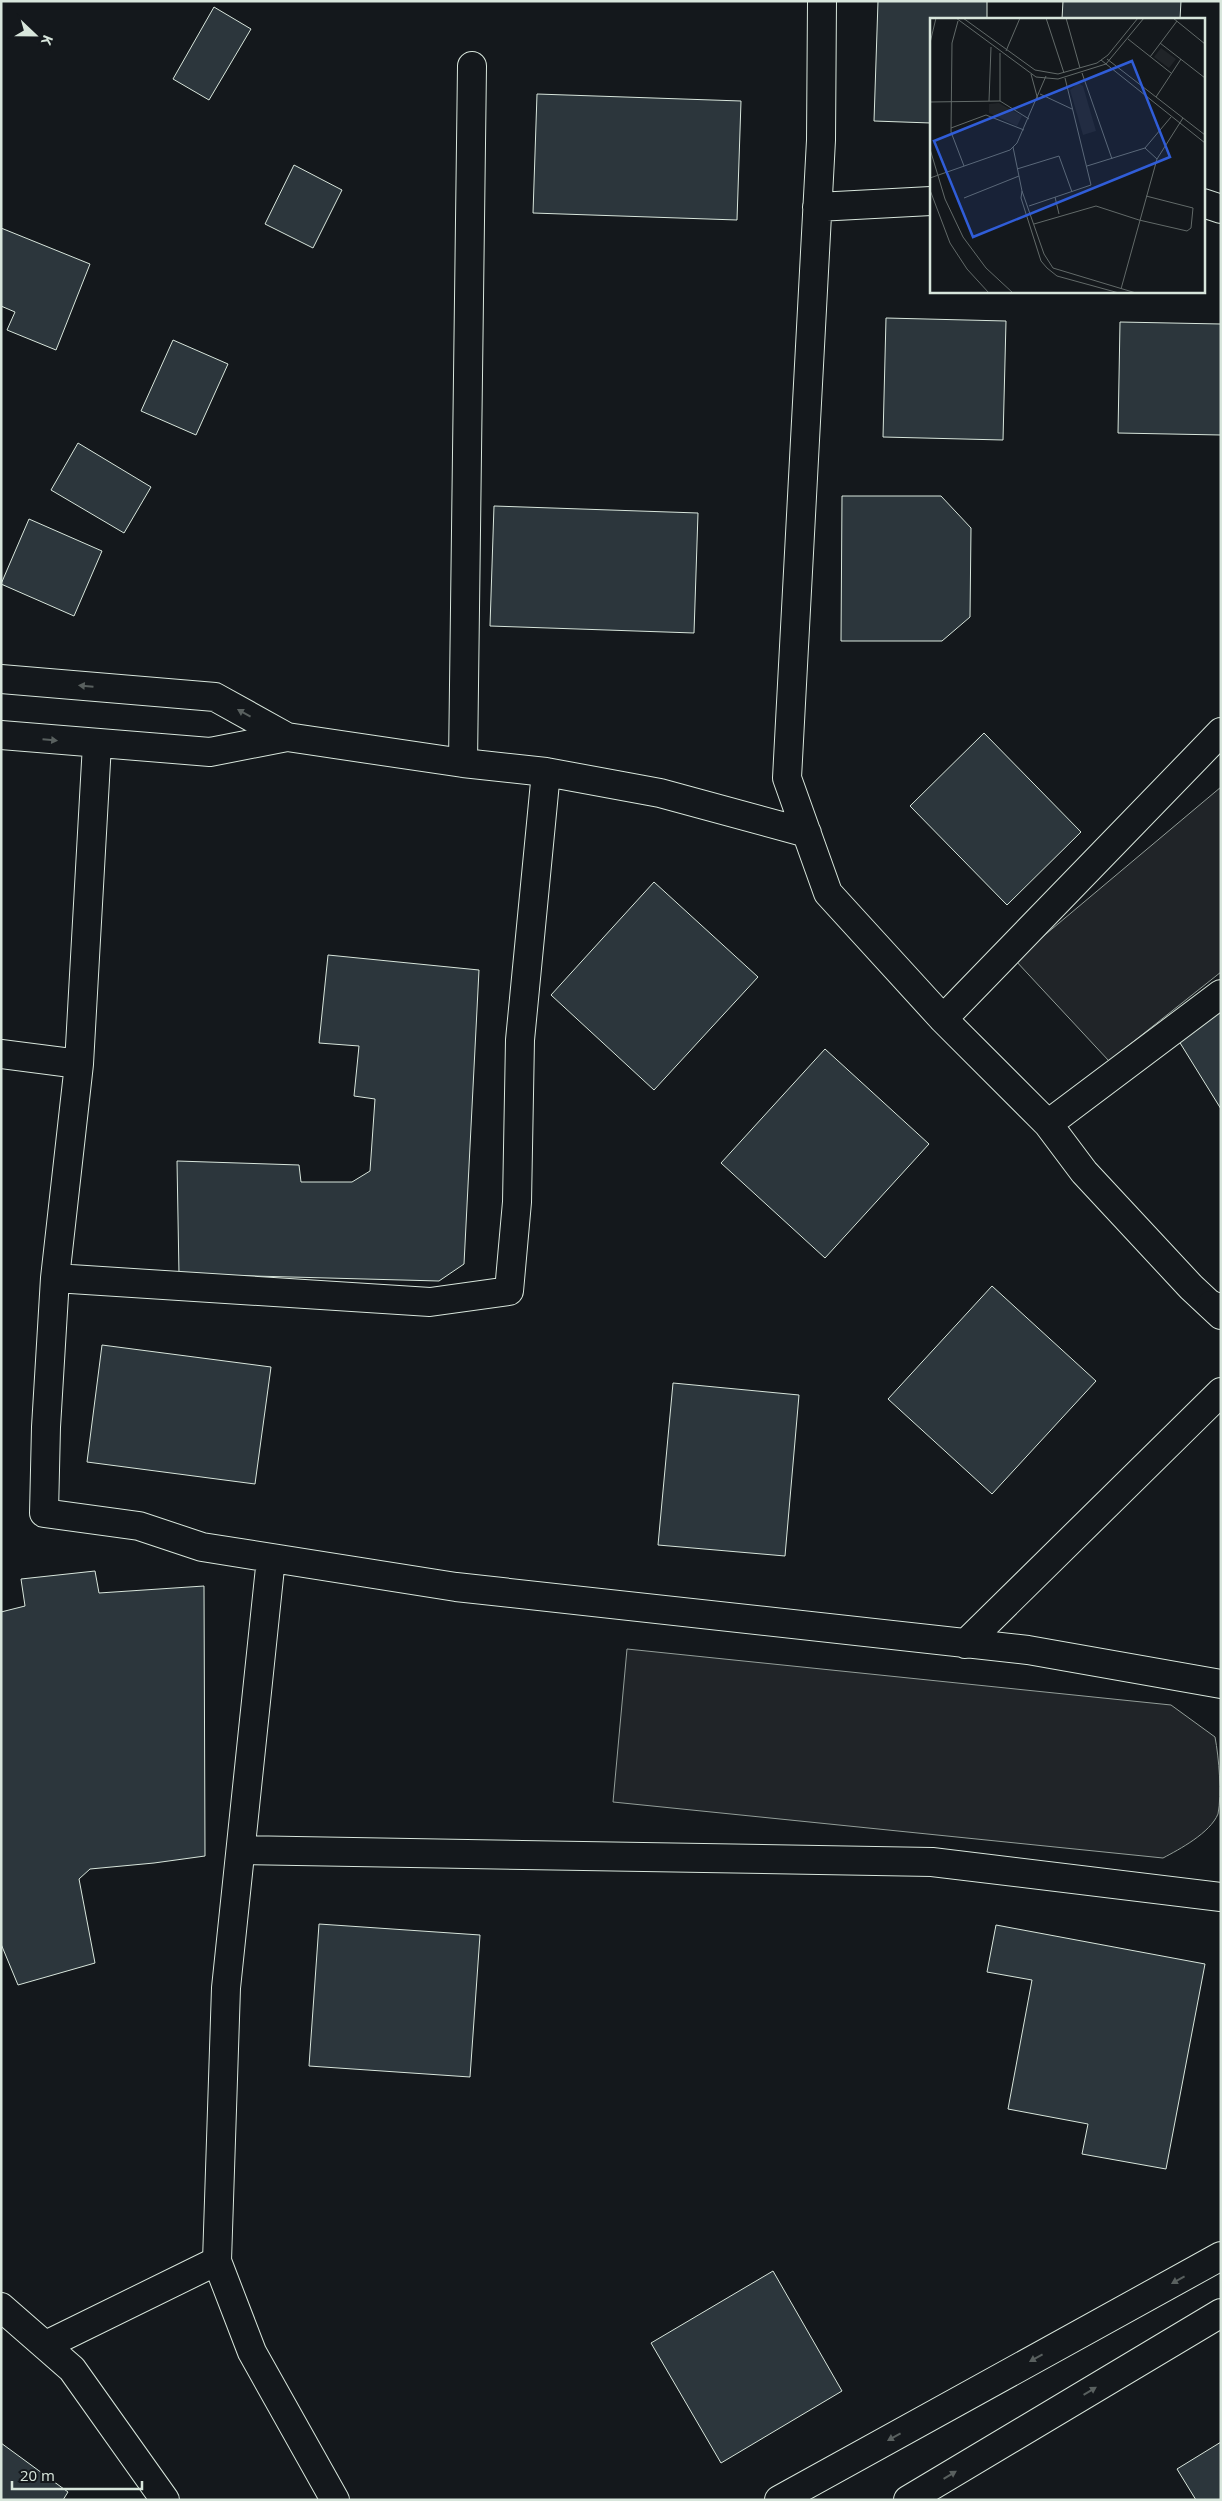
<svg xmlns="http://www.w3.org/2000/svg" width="1222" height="2501" viewBox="0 0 1222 2501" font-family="'Open Sans',sans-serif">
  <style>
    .green { fill: #202428; stroke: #939e99 }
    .building { fill: #2c363c; stroke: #d8e6dc }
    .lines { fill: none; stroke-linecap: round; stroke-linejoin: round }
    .street-casing { stroke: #d8e6dc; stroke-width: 30 }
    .secondary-casing { stroke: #d8e6dc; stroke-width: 30 }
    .street { stroke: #14181c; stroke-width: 28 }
    .secondary { stroke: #14181c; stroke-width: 28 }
    .oneway { fill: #59605f }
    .inset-road { fill: none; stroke: #626a69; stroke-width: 1 }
    .view { fill: #305dd8; fill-opacity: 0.15; stroke: #305dd8; stroke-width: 2.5 }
    .inset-edge { fill: none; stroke: #d8e6dc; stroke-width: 2.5 }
  </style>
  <rect width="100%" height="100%" fill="#14181c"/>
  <path class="green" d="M1221,787V972L1109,1061L1015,960Z
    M627,1649L1171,1705L1215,1737C1219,1758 1222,1794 1218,1814C1210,1833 1180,1849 1163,1858L613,1802Z"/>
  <path class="building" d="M878,1H987V19H931V123L874,121Z
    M1063,1H1181L1180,19H1062Z
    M214,7L251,29L209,100L173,79Z
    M537,94L741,101L737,220L533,213Z
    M294,165L342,190L313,248L265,224Z
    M1,228L90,264L56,350L7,330L15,312L1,306Z
    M886,318L1006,321L1003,440L883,437Z
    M1120,322L1221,324V435L1118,433Z
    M173,340L228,364L196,435L141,411Z
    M78,443L151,487L124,533L51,490Z
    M842,496H941L971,528L970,617L942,641H841Z
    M494,506L698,513L694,633L490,626Z
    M29,519L102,551L74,616L1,584Z
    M984,733L1081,832L1007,905L910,806Z
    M654,882L758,977L654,1090L551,995Z
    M328,955L479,970L464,1264L439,1281L179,1274L177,1161L299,1165L301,1182H352L370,1171L375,1099L354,1096L359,1046L319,1043Z
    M1221,1011V1109L1177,1038Z
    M825,1049L929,1144L825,1258L721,1163Z
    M992,1286L1096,1381L992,1494L888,1399Z
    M102,1345L271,1367L255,1484L87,1462Z
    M673,1383L799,1395L785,1556L658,1545Z
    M95,1571L99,1593L204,1586L205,1856L154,1863L90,1869L79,1879L95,1963L18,1985L1,1944V1612L25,1606L21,1579Z
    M319,1924L480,1935L470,2077L309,2066Z
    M996,1925L1205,1964L1166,2169L1082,2154L1088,2124L1008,2109L1032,1980L987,1972Z
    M773,2271L842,2391L721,2463L651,2343Z
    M1221,2442V2500H1196L1177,2469Z
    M1,2443L68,2492L63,2500H1Z"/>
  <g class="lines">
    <g class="street-casing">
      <path id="street" d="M822,1L821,140L787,778L828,893L943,1019L1048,1124L1084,1172L1191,1287L1221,1315
        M1203,203L1221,209
        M817,207L931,201
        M1,679L215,697L287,737
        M1,735L210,752L287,737L463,763L546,772L660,793L807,833
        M97,744L79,1064L55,1278L46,1427L44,1513L139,1526L202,1547L456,1587L1028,1650L1221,1684
        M463,763L472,66
        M943,1019L1221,732
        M1,1054L79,1064
        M1048,1124L1221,994
        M55,1278L430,1302L509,1291L517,1202L520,1040L546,772
        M271,1558L226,1988L217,2261L252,2352L335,2500
        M965,1644L1221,1392
        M241,1850L932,1862L1221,1897
        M1,2307L72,2369L165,2500
        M46,2345L217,2261"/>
    </g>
    <g class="secondary-casing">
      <path id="secondary" d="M1211,1305L1221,1308
        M779,2500L1221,2256
        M908,2500L1221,2313"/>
    </g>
    <use href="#street" class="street"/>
    <use href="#secondary" class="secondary"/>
  </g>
  <defs><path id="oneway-solid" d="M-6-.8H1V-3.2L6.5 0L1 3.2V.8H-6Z" transform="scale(1.25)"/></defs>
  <g class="oneway">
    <use href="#oneway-solid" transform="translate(86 686) rotate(-175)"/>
    <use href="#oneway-solid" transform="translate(244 713) rotate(-151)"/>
    <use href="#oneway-solid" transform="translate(50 740) rotate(5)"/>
    <use href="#oneway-solid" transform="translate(1178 2280) rotate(151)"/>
    <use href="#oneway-solid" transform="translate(1036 2358) rotate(151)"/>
    <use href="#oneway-solid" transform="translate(1090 2391) rotate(-31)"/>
    <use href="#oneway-solid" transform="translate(894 2437) rotate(151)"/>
    <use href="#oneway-solid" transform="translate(950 2475) rotate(-31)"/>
  </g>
  <g transform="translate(930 18)">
    <rect width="275" height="275" fill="#14181c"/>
    <path d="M231,30L246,41L239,50L224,39ZM148,65L153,68L166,113L153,117L140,72ZM69,85L92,98L87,108L59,95V86Z" fill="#202428"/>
    <path class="inset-road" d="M26,0L106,59L128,61L176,46L214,0M33,0L105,52L128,56L167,45L178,37L208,0M116,0L134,55M136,0L150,50M243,0L275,26M28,3L22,25L21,114L34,148M198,21L241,55M0,25L6,0M230,25L275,60M76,33L90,0M220,39L247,3M177,41L275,117M171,42L275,125M152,55L182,141M101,56L108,82M110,76L142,91M226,79L251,41M59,83L61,29M70,83V35M0,84L70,83L99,101M21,110L56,97L94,112M83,129L92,173L114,236L123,250L206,275M215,130L227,141M0,131L15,181L33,219L56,250L83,275M157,148L215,130L241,99M87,151L129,138L142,174M0,160L80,132L87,125L116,58M0,172L20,225L37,251L59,275M92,173L91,180L111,243L117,250L127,258L189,275M125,179L129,196M34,180L89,158M99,188L161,167L135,60M104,206L166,188L209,202L257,213L261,210L263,190L216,178M191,271L227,141L253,100"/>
    <path class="view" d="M202,43L240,139L43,219L4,123Z"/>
    <rect width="275" height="275" class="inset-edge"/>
  </g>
  <rect width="1222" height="2501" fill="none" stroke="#d8e6dc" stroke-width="5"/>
  <g transform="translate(35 35) rotate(112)" stroke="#14181c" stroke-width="4" paint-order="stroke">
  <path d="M0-4L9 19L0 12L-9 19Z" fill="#d8e6dc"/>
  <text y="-8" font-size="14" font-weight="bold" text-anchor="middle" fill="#d8e6dc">K</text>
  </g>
  <path d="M12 2481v8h130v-8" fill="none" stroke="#d8e6dc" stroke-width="2.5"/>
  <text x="20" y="2481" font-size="15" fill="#d8e6dc" stroke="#14181c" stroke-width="4" paint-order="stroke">20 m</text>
</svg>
